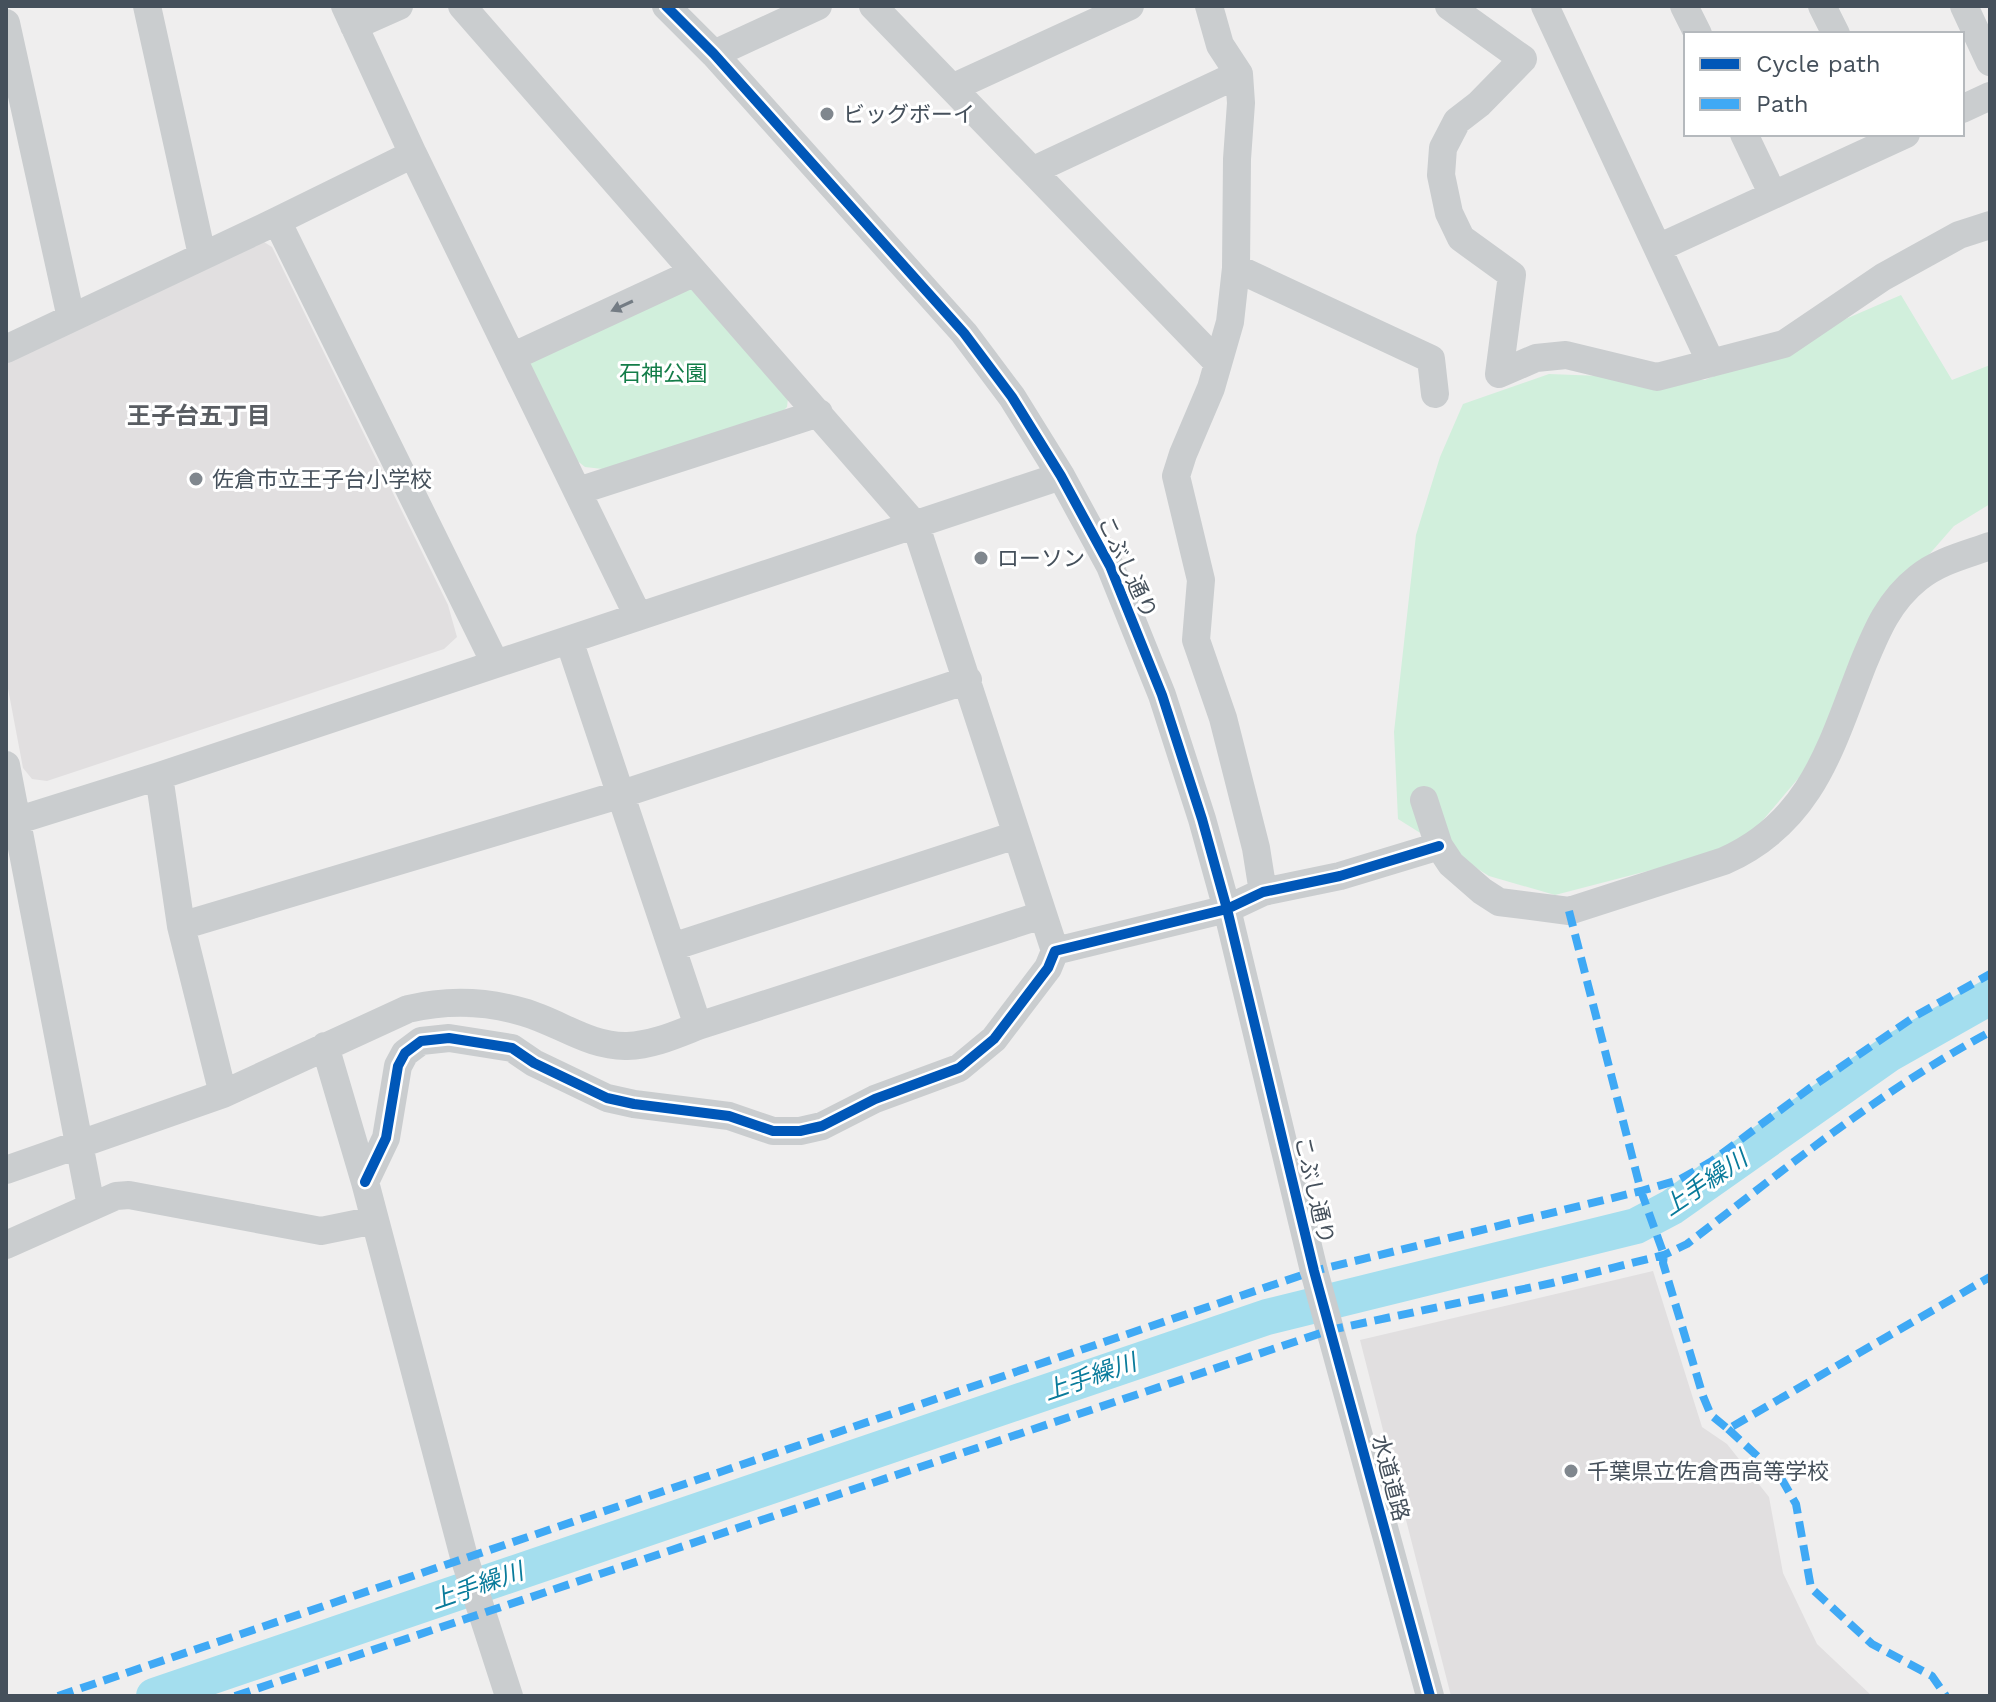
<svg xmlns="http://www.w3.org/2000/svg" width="1996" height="1702" viewBox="0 0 1996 1702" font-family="'Work Sans','Noto Sans JP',sans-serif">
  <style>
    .education { fill: #e1dfe0 }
    .green { fill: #d1efdc }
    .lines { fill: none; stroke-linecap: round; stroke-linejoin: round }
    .river { stroke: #a4deee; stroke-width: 36 }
    .minor { stroke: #cacdcf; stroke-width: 28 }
    .quiet { stroke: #3fa9f5; stroke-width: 8; stroke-dasharray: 16 8; stroke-linecap: butt }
    .cycleway-casing { stroke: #fff; stroke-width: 15 }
    .cycleway { stroke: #0057b8; stroke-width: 10 }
    .oneway { fill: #747c84 }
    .poi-dot { fill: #80878e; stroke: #fff; stroke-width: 3 }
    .labels { text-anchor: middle; stroke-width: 6; stroke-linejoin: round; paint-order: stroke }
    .poi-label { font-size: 22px; fill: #45505b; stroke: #fff; text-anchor: start }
    .park-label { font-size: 22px; fill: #147d49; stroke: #fff }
    .street-label { font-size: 22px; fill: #45505b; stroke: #fff }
    .neighbourhood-label { font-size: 24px; font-weight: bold; fill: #595d62; stroke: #fff }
    .water-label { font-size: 24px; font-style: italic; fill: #097b9b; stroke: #fff }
  </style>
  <rect width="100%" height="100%" fill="#efeeee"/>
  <path class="education" d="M264,242L272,247L448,605L457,637L444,649L47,781L32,779L23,768L6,678V354Z
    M1653,1271L1702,1427L1727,1444L1769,1497L1783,1573L1817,1644L1872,1696H1451L1360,1340Z"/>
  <path class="green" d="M687,284L788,398L787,407L780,414L603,469L585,467L575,459L528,368L532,355Z
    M1901,295L1952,380L1990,365V504L1954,526L1870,622L1813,761L1740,847L1555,895L1489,876L1398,819L1394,732L1416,535L1440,457L1463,404L1549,374L1705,380Z"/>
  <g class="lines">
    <path class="river" d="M154,1696L1267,1317L1636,1226L1672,1207L1889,1054L1990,997"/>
    <path class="minor" d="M147,6L202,255
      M345,6L413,154L638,616
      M462,6L916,526L1055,951
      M666,6L714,54L964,333L1012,397L1061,476L1110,566L1162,695L1202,819L1227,909L1314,1271L1430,1696
      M873,6L1218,363
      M1209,6L1220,45L1239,74L1241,103L1237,159L1236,268L1230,322L1211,388L1183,454L1176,476L1201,580L1196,640L1223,718L1256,848L1263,892
      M1449,6L1523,59L1479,104L1457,121L1443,148L1441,175L1449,213L1461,238L1512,275L1499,374
      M1545,6L1711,363
      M1684,6L1698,34
      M1822,6L1836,34
      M1964,6L1990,62
      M6,23L71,318
      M354,26L399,6
      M714,54L818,6
      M954,87L1130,6
      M1962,109L1990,96
      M1744,134L1773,195
      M1034,170L1239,74
      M277,221L495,663
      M1658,248L1906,134
      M1236,268L1431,359L1435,394
      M6,349L277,221L413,154
      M514,356L693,273
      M1499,374L1536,358L1566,355L1657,377L1784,344L1883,277L1959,235L1990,225
      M578,491L819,413
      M569,640L698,1026
      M6,765L91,1206
      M159,776L181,926L223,1094
      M1424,800L1439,846L1451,864L1482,891L1499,902L1569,911L1724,861C1812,822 1831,746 1863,664C1877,630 1889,601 1918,578C1939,561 1965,555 1990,546
      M6,824L159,776L1061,476
      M181,926L622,794L968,680
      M672,947L1016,835
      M325,1046L365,1182L464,1557L509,1696
      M6,1170L223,1094L408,1009C446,1000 486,1001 523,1012C559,1022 589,1047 627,1046C653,1045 675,1035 698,1026L1042,915
      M365,1182L386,1138L398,1066L405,1053L421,1041L449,1038L512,1048L534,1063L607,1098L634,1104L729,1116L773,1131H800L822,1126L875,1099L959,1068L994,1039L1048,968L1055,951L1227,909L1263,892L1340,876L1439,846
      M6,1245L116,1196L129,1195L321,1231L375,1220"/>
    <path class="quiet" d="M1569,911L1641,1191L1664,1255L1663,1263L1703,1396L1711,1415L1728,1429L1990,1277
      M1728,1429L1781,1478L1796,1504L1811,1588L1872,1644L1932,1676L1946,1696
      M58,1696L1314,1271L1641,1191L1679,1180L1712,1161L1810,1088L1917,1015L1990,974
      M235,1696L1330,1330L1552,1283L1664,1255L1687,1244C1785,1169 1881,1090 1990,1032"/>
    <g class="cycleway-casing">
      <path id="cycleway" d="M666,6L714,54L964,333L1012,397L1061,476L1110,566L1162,695L1202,819L1227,909L1314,1271L1430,1696
        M365,1182L386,1138L398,1066L405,1053L421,1041L449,1038L512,1048L534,1063L607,1098L634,1104L729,1116L773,1131H800L822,1126L875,1099L959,1068L994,1039L1048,968L1055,951L1227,909L1263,892L1340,876L1439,846"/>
    </g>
    <use href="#cycleway" class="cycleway"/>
  </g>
  <defs><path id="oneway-solid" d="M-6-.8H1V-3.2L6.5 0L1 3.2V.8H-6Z" transform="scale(2)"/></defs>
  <use class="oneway" href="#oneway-solid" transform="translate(622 306) rotate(155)"/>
  <g class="poi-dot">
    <circle cx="827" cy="114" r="8"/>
    <circle cx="196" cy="479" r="8"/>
    <circle cx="981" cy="558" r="8"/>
    <circle cx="1571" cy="1471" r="8"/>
  </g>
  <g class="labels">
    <g class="poi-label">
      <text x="843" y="122">ビッグボーイ</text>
      <text x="212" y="487">佐倉市立王子台小学校</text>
      <text x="997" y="566">ローソン</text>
      <text x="1587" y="1479">千葉県立佐倉西高等学校</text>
    </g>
    <g class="park-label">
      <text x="663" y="381">石神公園</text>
    </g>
    <g class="street-label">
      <text transform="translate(1128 567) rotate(65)" y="8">こぶし通り</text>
      <text transform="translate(1315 1190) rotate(77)" y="8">こぶし通り</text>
      <text transform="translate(1391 1478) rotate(75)" y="8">水道道路</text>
    </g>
    <g class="neighbourhood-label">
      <text x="199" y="424">王子台五丁目</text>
    </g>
    <g class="water-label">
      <text transform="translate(1705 1183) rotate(-34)" y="8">上手繰川</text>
      <text transform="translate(1090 1377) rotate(-19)" y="8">上手繰川</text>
      <text transform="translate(477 1586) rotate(-19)" y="8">上手繰川</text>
    </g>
  </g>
  <rect width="1996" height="1702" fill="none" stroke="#45505b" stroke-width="16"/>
  <rect x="1684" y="32" width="280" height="104" fill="#ffffff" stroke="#b5b9bd" stroke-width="2"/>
  <rect x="1700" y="58" width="40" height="12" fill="#0057b8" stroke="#b5b9bd" stroke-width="2"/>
  <text x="1756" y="72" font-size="24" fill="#45505b">Cycle path</text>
  <rect x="1700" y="98" width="40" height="12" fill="#3fa9f5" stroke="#b5b9bd" stroke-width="2"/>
  <text x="1756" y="112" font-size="24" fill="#45505b">Path</text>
</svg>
